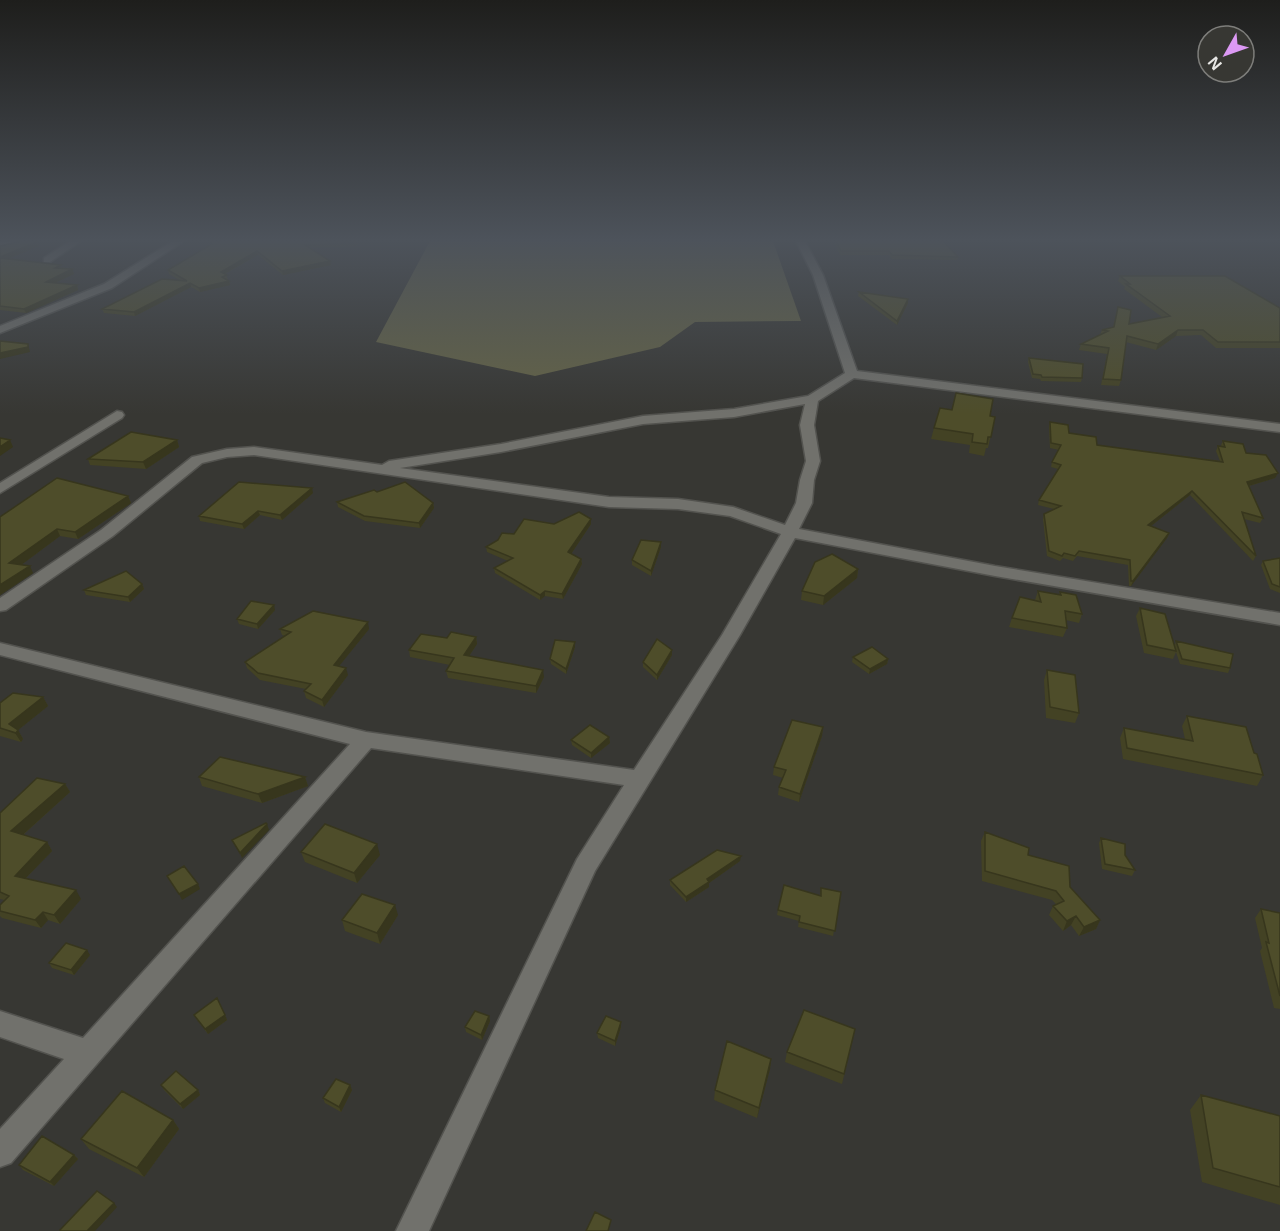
<svg xmlns="http://www.w3.org/2000/svg" width="1280" height="1231" viewBox="0 0 1280 1231" font-family="Arial,sans-serif">
  <style>
    .green { fill: #646346 }
    .lines { fill: none; stroke-linecap: round; stroke-linejoin: round }
    .minor-casing { stroke: #53534f; stroke-width: 3 }
    .minor { fill: #71716c; fill-rule: evenodd }
    .wall { fill: #434224 }
    .shaded-wall { fill: #37361d }
    .building { fill: #4e4d2a; stroke: #37361d; stroke-width: 1.5 }
  </style>
  <rect width="100%" height="100%" fill="#373733"/>
  <path class="green" d="M430,241H773L801,321L695,322L660,347L535,376L376,342Z"/>
  <g class="lines">
    <g class="minor-casing">
      <path id="minor" d="M24,241L23,243L0,248V242Z
        M70,241H81L50,262H44V258Z
        M173,241H184L112,288L0,333V326L104,284Z
        M796,241H805L823,275L857,371L1280,424V432L854,378L818,401L814,425L820,461L814,480L812,503L799,529L995,566L1280,613V625L995,576L795,538L740,635L595,871L429,1231H396L577,859L624,785L371,748L11,1163L0,1167V1129L64,1059L0,1037V1011L83,1038L350,744L0,655V643L366,732L634,770L722,635L781,534L730,516L678,509L609,507L254,455L227,457L202,463L113,536L6,610L0,611V598L101,530L192,457L227,449L254,447L382,465L389,461L501,444L643,416L734,409L808,396L845,373L813,275ZM805,404L800,425L806,461L800,480L796,503L785,525L733,507L678,499L609,497L400,468L501,452L643,424L734,417Z
        M117,411L122,412L124,415L122,418L0,493V483Z"/>
    </g>
    <use href="#minor" class="minor"/>
  </g>
  <path class="wall" d="M22,241H42L37,242L39,246L7,259L72,269L74,274L55,283L77,285L78,290L26,313L0,310V246Z
    M210,241H358L357,246L310,248L331,265L283,275L258,255L225,274L228,279H226L229,281L230,285L200,292L191,287L135,316L104,313L102,309L181,281L169,274L168,270L211,244Z
    M834,241H943L958,257L957,260L892,259L889,255H840Z
    M1120,276L1280,308V348H1216L1201,335L1176,336L1156,350L1126,342L1121,380L1119,386L1101,385L1107,354L1079,350L1081,344L1100,335L1102,330L1113,327L1118,307L1129,324L1162,317L1124,289L1125,287L1118,281Z
    M859,292L908,303L897,325L858,296Z
    M1029,358L1082,378L1081,382L1041,381L1040,379L1032,378L1028,362Z
    M990,416L995,417L988,448H986L984,456L969,453L970,445L931,439L934,428Z
    M1050,422L1069,433L1097,445L1220,461L1216,451L1218,446L1222,447L1221,445L1223,441L1246,453L1278,473L1275,478L1249,486L1263,518L1260,523L1244,519L1256,556L1253,561L1190,495L1151,526L1169,533L1167,538L1131,586H1129L1128,565L1077,556L1073,561L1063,558L1060,561L1047,556L1043,519L1044,514L1054,509L1038,505L1039,500L1058,469L1051,467L1052,462L1059,450L1050,448L1049,427Z
    M177,440L179,447L146,469L90,465L88,459Z
    M377,492L433,503L434,508L420,528L365,521L338,507L337,502Z
    M313,493L282,520L260,515L244,529L200,521L199,516Z
    M128,496L131,503L78,539L60,536L21,565L33,573L0,595V517Z
    M554,524H591L571,554L581,559L582,564L563,599L545,596L540,600L495,573L494,568L508,561L487,552L486,547L498,540Z
    M661,547L651,576L632,565V560Z
    M1280,558V593L1270,589L1261,565L1263,561Z
    M858,569L857,578L823,605L801,600L802,591Z
    M142,584L144,589L130,602L86,595L84,590Z
    M1038,591L1059,595L1060,592L1082,614L1079,623L1066,620L1067,628L1063,637L1009,627L1012,618L1035,600Z
    M1140,608L1175,645L1176,641L1230,668L1228,673L1180,664L1176,652L1173,659L1144,653L1136,616Z
    M275,610L258,629L239,624L237,619Z
    M280,629H369L339,666L348,675L324,707L306,698L304,691L306,689L260,680L247,668L245,662L285,636L282,635Z
    M476,637L477,644L469,656L544,677L536,693L448,678L446,671L450,665L410,657L409,650L447,638Z
    M575,647L566,674L551,664L550,659Z
    M672,650V655L657,680L643,667V662Z
    M853,657L888,659L887,664L869,674L852,662Z
    M1047,670L1079,713L1075,723L1046,718L1044,680Z
    M43,697L48,706L18,730L23,739L21,742L0,736V703Z
    M1187,716L1254,753L1263,775L1257,786L1123,759L1120,738L1124,728L1185,739L1182,726Z
    M823,727L822,736L799,802L778,795L779,787L783,778L773,775L774,767Z
    M609,737L610,743L591,758L572,745L571,740Z
    M199,777H305L308,786L262,803L202,786Z
    M65,784L70,792L23,835L47,842L52,851L26,878L81,899L60,924L48,920L41,928L2,918L0,916V905L4,900L0,899V813Z
    M985,832L1028,855L1070,887L1100,920L1096,929L1079,936L1071,925L1063,931L1049,915L1053,906L1056,904L1052,900L982,881L981,841Z
    M1101,838L1125,855L1135,870L1132,876L1102,869L1099,843Z
    M301,852L380,855L357,883L305,862Z
    M740,861L709,883V887L686,902L670,885V880Z
    M821,888L841,892L833,936L798,927L799,921L777,915L778,910L820,896Z
    M1261,909L1280,913V1009L1274,1008L1260,951L1262,948L1255,918Z
    M398,915L380,944L345,931L342,920Z
    M90,955L74,975L52,968L49,963Z
    M217,998L227,1020L208,1034L197,1020L194,1015Z
    M489,1016L490,1021L482,1040L466,1032L465,1027Z
    M621,1027L615,1046L598,1038L597,1033Z
    M855,1029L842,1084L785,1062L787,1052Z
    M771,1059L770,1069L757,1118L714,1100L715,1090Z
    M161,1085L198,1090L200,1095L183,1109L164,1090Z
    M350,1085L352,1090L341,1112L325,1103L323,1098Z
    M1201,1095L1280,1116V1205L1202,1182L1190,1110Z
    M173,1120L179,1129L144,1177L89,1149L81,1139Z
    M74,1155L78,1159L54,1186L23,1170L19,1165Z"/>
  <path class="shaded-wall" d="M37,242L39,246L0,262V257Z
    M257,251L258,255L222,275L221,272Z
    M330,261L331,265L283,275L282,271Z
    M72,269L74,274L48,286L46,282Z
    M229,281L230,285L200,292L199,288Z
    M190,283L191,287L135,316L134,312Z
    M77,285L78,290L26,313L24,309Z
    M908,299V303L897,325V321Z
    M1178,330L1176,336L1156,350L1158,344Z
    M28,344L30,352L0,359V353Z
    M10,440L13,447L0,456V447Z
    M177,440L179,447L146,469L143,462Z
    M1278,473L1275,478L1245,487L1247,482Z
    M312,488L313,493L282,520L280,515Z
    M1192,491L1190,495L1146,530L1148,525Z
    M128,496L131,503L78,539L75,532Z
    M433,503L434,508L420,528L419,523Z
    M258,511L260,515L244,529L242,524Z
    M591,519V524L569,557L568,552Z
    M57,529L60,536L13,571L9,563Z
    M1169,533L1167,538L1131,586L1133,581Z
    M661,542V547L651,576V571Z
    M581,559L582,564L563,599L562,594Z
    M30,566L33,573L0,595V585Z
    M858,569L857,578L823,605L824,596Z
    M142,584L144,589L130,602L128,597Z
    M545,591V596L540,600V595Z
    M274,605L275,610L258,629L257,624Z
    M368,622L369,629L335,671L334,665Z
    M476,637L477,644L465,662L464,655Z
    M575,642V647L566,674V669Z
    M672,650V655L657,680V675Z
    M888,659L887,664L869,674L870,669Z
    M346,668L348,675L324,707L322,700Z
    M543,670L544,677L536,693V686Z
    M43,697L48,706L18,730L23,739L21,742L9,724Z
    M823,727L822,736L799,802L800,794Z
    M609,737L610,743L591,758V753Z
    M305,777L308,786L262,803L258,794Z
    M65,784L70,792L17,840L11,831Z
    M267,824L269,830L242,858L240,853Z
    M47,842L52,851L20,884L15,876Z
    M377,844L380,855L357,883L354,873Z
    M741,856L740,861L709,883V887L686,902V897L707,879Z
    M198,884L200,889L182,900L179,894Z
    M76,890L81,899L60,924L54,915Z
    M395,905L398,915L380,944L377,933Z
    M43,912L48,920L41,928L35,920Z
    M1076,916L1071,925L1063,931L1067,921Z
    M1100,920L1096,929L1079,936L1084,927Z
    M87,950L90,955L74,975L71,970Z
    M225,1015L227,1020L208,1034L205,1029Z
    M489,1016L490,1021L482,1040L481,1035Z
    M621,1022V1027L615,1046V1041Z
    M771,1059L770,1069L757,1118L759,1108Z
    M350,1085L352,1090L341,1112L339,1107Z
    M198,1090L200,1095L183,1109L180,1104Z
    M173,1120L179,1129L144,1177L137,1168Z
    M74,1155L78,1159L54,1186L50,1182Z
    M114,1203L117,1207L95,1231H87Z"/>
  <path class="building" d="M22,241H36L37,242L0,257V246Z
    M211,241H356V243L305,245L330,261L282,271L257,251L221,272L227,275L222,277L229,281L199,288L190,283L134,312L102,309L162,279L187,281L168,270L212,244Z
    M836,241H943L958,257L892,255L889,251H841Z
    M0,258L61,265L55,268L72,269L46,282L77,285L24,309L0,306Z
    M1120,276H1225L1280,308V342H1218L1203,330H1178L1158,344L1127,336L1121,380L1103,379L1109,348L1081,344L1108,331L1102,330L1114,327L1118,307L1131,310L1129,324L1170,316L1126,284H1130Z
    M859,292L908,299L897,321Z
    M0,341L28,344V347L0,353Z
    M1029,358L1083,364L1082,378L1042,377L1041,375L1033,374Z
    M956,393L993,399L990,416L995,417L991,437H988L987,444L972,442L973,434L934,428L940,408L952,410Z
    M1050,422L1068,425L1069,433L1096,437L1097,445L1223,462L1218,446L1225,447L1223,441L1243,444L1246,453L1266,455L1278,473L1247,482L1263,518L1242,512L1256,556L1192,491L1148,525L1169,533L1133,581H1131L1130,560L1079,551L1075,556L1064,553L1062,556L1049,551L1044,514L1061,506L1039,500L1061,465L1052,462L1061,445L1051,443Z
    M131,432L177,440L143,462L88,459Z
    M0,438L10,440L0,447Z
    M57,478L128,496L75,532L57,529L9,563L30,566L0,585V517Z
    M239,482L312,488L280,515L258,511L242,524L199,516Z
    M405,482L433,503L419,523L364,516L337,502L374,490L377,492Z
    M579,512L591,519L568,552L581,559L562,594L545,591L540,595L494,568L513,558L486,547L498,540L502,533L514,534L524,519L554,524Z
    M641,540L661,542L651,571L632,560Z
    M832,554L858,569L824,596L802,591L815,562Z
    M1280,558V587L1272,584L1263,561Z
    M126,571L142,584L128,597L84,590Z
    M1038,591L1061,595L1060,592L1076,595L1082,614L1065,611L1067,628L1012,618L1020,597L1041,602Z
    M251,601L274,605L257,624L237,619Z
    M1140,608L1165,614L1176,651L1147,645Z
    M313,611L368,622L334,665L346,668L322,700L304,691L311,684L258,673L245,662L291,632L280,629Z
    M451,632L476,637L464,655L543,670L536,686L446,671L454,658L409,650L421,634L447,638Z
    M657,639L672,650L657,675L643,662Z
    M555,640L575,642L566,669L550,659Z
    M1176,641L1233,654L1230,668L1182,659Z
    M872,647L888,659L870,669L853,657Z
    M1047,670L1075,675L1079,713L1050,707Z
    M13,693L43,697L9,724L18,730L16,733L0,728V703Z
    M1187,716L1246,727L1254,753L1257,754L1263,775L1127,748L1124,728L1193,741Z
    M792,720L823,727L800,794L779,787L786,770L774,767Z
    M590,725L609,737L591,753L571,740Z
    M220,757L305,777L258,794L199,777Z
    M37,778L65,784L11,831L47,842L15,876L76,890L54,915L43,912L35,920L0,911V905L9,896L0,892V813Z
    M266,823L267,824L240,853L232,840Z
    M325,824L377,844L354,873L301,852Z
    M985,832L1029,848L1028,855L1069,866L1070,887L1100,920L1084,927L1076,916L1067,921L1053,906L1064,901L1056,891L985,871Z
    M1101,838L1125,844V855L1135,870L1105,864Z
    M717,850L741,856L707,879L709,882L686,897L670,880Z
    M184,866L198,884L179,894L167,876Z
    M784,885L821,896V888L841,892L835,931L799,922L800,916L778,910Z
    M362,894L395,905L377,933L342,920Z
    M1261,909L1280,913V996L1266,942L1269,943Z
    M66,943L87,950L71,970L49,963Z
    M217,998L225,1015L205,1029L194,1015Z
    M804,1010L855,1029L844,1074L787,1052Z
    M475,1011L489,1016L481,1035L465,1027Z
    M606,1016L621,1022L615,1041L597,1033Z
    M727,1041L771,1059L759,1108L715,1090Z
    M176,1071L198,1090L180,1104L161,1085Z
    M336,1079L350,1085L339,1107L323,1098Z
    M122,1091L173,1120L137,1168L81,1139Z
    M1201,1095L1280,1116V1187L1213,1168Z
    M42,1136L74,1155L50,1182L19,1165Z
    M97,1191L114,1203L87,1231H61L60,1230Z
    M595,1212L611,1220L608,1231H586Z"/>
  <linearGradient id="sky" x2="0" y2="1"><stop stop-color="#1e1e1c"/><stop offset="0.58" stop-color="#4d535b"/><stop offset="1" stop-color="#4d535b" stop-opacity="0"/></linearGradient>
  <rect width="1280" height="414" fill="url(#sky)"/>
  <g transform="translate(1226 54) rotate(230)"><circle r="28" fill="#373733" stroke="#7e7e7b" stroke-width="1.5"/>
  <path d="M0-4.5L10 22L0 15L-10 22Z" fill="#dc99f4"/>
  <text y="-9" font-size="16" font-weight="bold" text-anchor="middle" fill="#e8e8e6">N</text>
  </g>
</svg>
